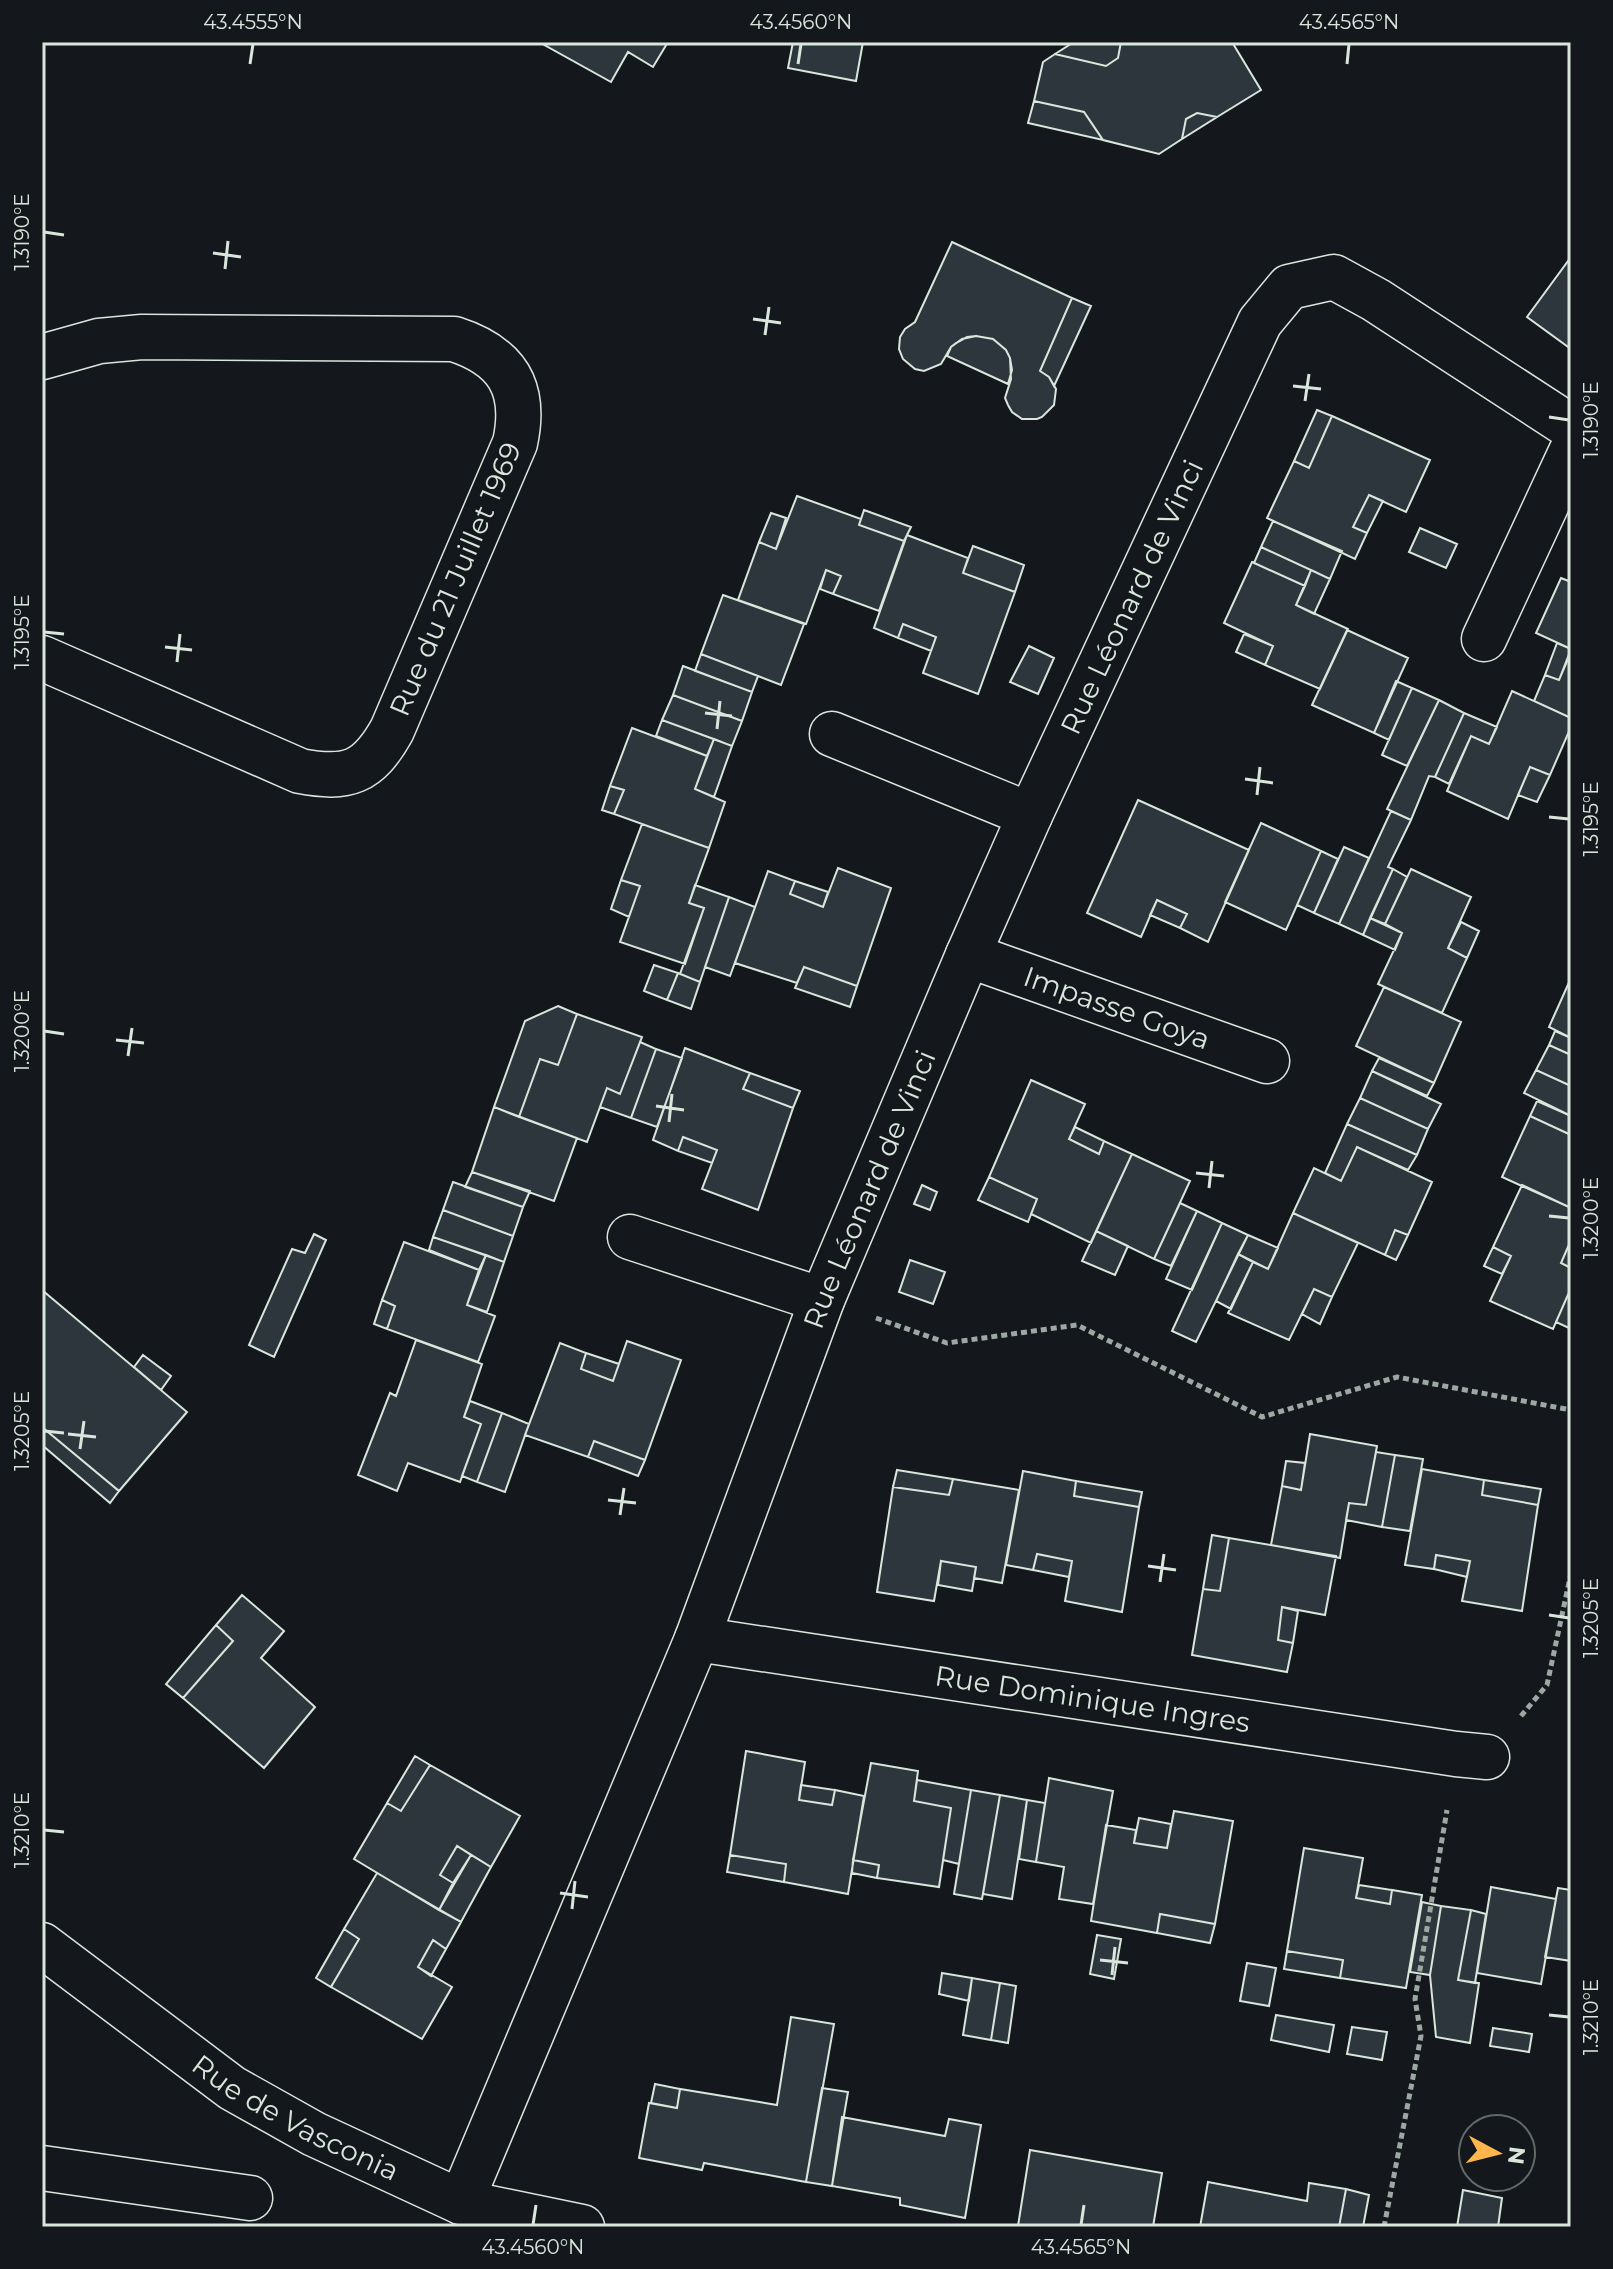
<svg xmlns="http://www.w3.org/2000/svg" width="1613" height="2269" viewBox="0 0 1613 2269" font-family="Montserrat,sans-serif">
  <style>
    .building { fill: #2c363c; stroke: #d8e6dc; stroke-width: 2 }
    .lines { fill: none; stroke-linecap: round; stroke-linejoin: round }
    .minor-casing { stroke: #d8e6dc; stroke-width: 47 }
    .path { stroke: #9da8a2; stroke-width: 5; stroke-dasharray: 6 4; stroke-linecap: butt }
    .minor { stroke: #14181c; stroke-width: 44 }
    .ticks { fill: none; stroke: #d8e6dc; stroke-width: 3 }
    .labels { text-anchor: middle; stroke-width: 6; stroke-linejoin: round; paint-order: stroke }
    .street-label { font-size: 28px; fill: #d8e6dc; stroke: #14181c }
    .neatline { fill: none; stroke: #d8e6dc; stroke-width: 3 }
    .ticks-label { font-size: 20px; text-anchor: middle; fill: #d8e6dc }
  </style>
  <rect width="100%" height="100%" fill="#14181c"/>
  <path class="building" d="M539,42H668L653,67L628,52L611,82Z
    M793,42H863L856,81L788,68Z
    M1074,42H1121L1118,58L1106,66L1055,54Z
    M1121,42H1232L1261,90L1217,117L1197,113L1186,119L1182,139L1159,154L1103,140L1084,112L1034,101L1043,62L1055,54L1106,66L1118,58Z
    M1034,101L1084,112L1103,140L1028,123Z
    M1197,113L1217,117L1182,139L1186,119Z
    M952,242L1072,298L1040,371L1049,377L1056,389L1054,405L1042,417L1037,419H1022L1012,412L1008,405L1005,398L1011,379L1010,358L1006,350L993,339L976,336L962,339L951,347L941,364L924,371L915,369L903,359L899,349L900,337L905,329L915,322Z
    M1571,257V349L1527,317Z
    M1072,298L1091,306L1054,386L1049,377L1040,371Z
    M976,336L993,339L1006,350L1010,358L1012,370L1008,384L947,356L951,347L956,343L967,337Z
    M1317,410L1332,416L1309,468L1294,461Z
    M1332,416L1430,460L1406,512L1369,495L1353,527L1367,533L1355,559L1267,518L1294,461L1309,468Z
    M1369,495L1383,501L1367,533L1353,527Z
    M797,496L861,519L859,525L904,541L879,611L833,594L841,576L826,570L806,624L738,600L759,542L776,549Z
    M864,510L911,527L904,541L859,525Z
    M771,513L786,518L776,549L759,542Z
    M1273,521L1342,551L1330,579L1261,547Z
    M1420,528L1457,544L1446,568L1409,552Z
    M907,535L968,558L963,573L1015,592L978,694L923,673L936,637L903,624L898,638L874,628Z
    M973,546L1024,565L1015,592L963,573Z
    M1261,547L1311,570L1305,586L1254,563Z
    M1252,562L1305,586L1296,605L1348,629L1320,689L1265,665L1273,646L1224,623Z
    M826,570L841,576L833,594L820,589Z
    M1311,570L1330,579L1314,614L1296,605Z
    M1561,578L1571,582V649L1536,633Z
    M723,595L804,624L781,685L701,654Z
    M903,624L936,637L931,651L898,638Z
    M1347,630L1408,658L1374,733L1312,705Z
    M1244,634L1273,646L1265,665L1236,652Z
    M1557,643L1571,649L1559,680L1545,675Z
    M1029,646L1054,658L1038,694L1010,682Z
    M1571,652V718L1534,701L1545,675L1559,680Z
    M701,654L758,676L752,692L695,671Z
    M683,666L752,692L742,721L673,695Z
    M1396,681L1412,688L1389,740L1374,733Z
    M1412,688L1439,700L1407,766L1382,755Z
    M1512,691L1571,718V727L1550,775L1530,767L1508,819L1447,791L1471,736L1489,744Z
    M673,695L742,721L732,746L662,720Z
    M1439,700L1464,713L1435,777L1429,776L1411,820L1387,809Z
    M1464,713L1497,727L1489,744L1471,736L1449,784L1435,777Z
    M662,720L714,739L707,756L656,736Z
    M632,728L707,756L695,789L725,802L709,848L614,814L624,790L610,786Z
    M714,739L732,746L714,797L695,789Z
    M1530,767L1550,775L1537,802L1518,795Z
    M610,786L624,790L614,814L602,810Z
    M1138,800L1249,850L1208,942L1180,928L1187,914L1157,900L1141,937L1087,913Z
    M1391,811L1411,820L1388,867L1393,869L1363,935L1339,924Z
    M1261,823L1321,851L1286,930L1225,902Z
    M642,824L709,848L689,903L704,908L685,964L620,942L640,886L621,880Z
    M1344,847L1369,858L1339,924L1314,913Z
    M1321,851L1338,859L1314,913L1297,905Z
    M838,868L891,888L857,986L804,967L797,983L735,963L768,871L795,881L790,894L823,907Z
    M1393,869L1407,877L1385,924L1370,918Z
    M1411,869L1471,897L1448,948L1467,958L1442,1013L1378,984L1402,933L1385,924Z
    M621,880L640,886L629,917L611,909Z
    M795,881L828,892L823,907L790,894Z
    M695,885L729,897L700,982L680,974L704,908L689,903Z
    M729,897L755,907L730,976L705,967Z
    M1157,900L1187,914L1180,928L1150,915Z
    M1370,918L1402,933L1395,950L1363,935Z
    M1461,922L1479,931L1467,958L1448,948Z
    M654,965L678,973L667,1000L644,991Z
    M804,967L857,986L850,1007L795,988Z
    M678,973L700,982L691,1009L667,1000Z
    M1571,978V1038L1549,1027Z
    M1384,987L1461,1022L1434,1083L1356,1046Z
    M558,1006L577,1014L558,1065L540,1059L519,1117L494,1107L525,1021Z
    M577,1014L642,1037L620,1094L607,1088L587,1142L519,1117L540,1059L558,1065Z
    M1555,1031L1571,1038V1055L1549,1045Z
    M640,1042L656,1049L631,1118L600,1107L607,1088L620,1094Z
    M1549,1045L1571,1055V1086L1536,1070Z
    M685,1048L750,1073L743,1089L793,1108L758,1210L702,1189L717,1150L683,1137L678,1151L653,1140Z
    M656,1049L682,1058L657,1127L631,1118Z
    M1379,1058L1434,1083L1427,1096L1372,1071Z
    M1536,1070L1571,1086V1116L1524,1093Z
    M1372,1071L1441,1104L1428,1129L1360,1098Z
    M750,1073L800,1091L793,1108L743,1089Z
    M1031,1080L1085,1104L1069,1139L1099,1154L1104,1141L1132,1154L1091,1243L1031,1214L1037,1199L989,1177Z
    M1360,1098L1428,1129L1417,1155L1347,1124Z
    M1537,1101L1571,1116V1135L1530,1116Z
    M494,1107L577,1138L554,1201L472,1172Z
    M1530,1116L1571,1135V1208L1502,1177Z
    M1347,1124L1417,1155L1408,1170L1357,1147L1341,1181L1325,1173Z
    M1075,1127L1104,1141L1099,1154L1069,1139Z
    M683,1137L717,1150L712,1163L678,1151Z
    M1357,1147L1432,1182L1408,1235L1395,1230L1385,1255L1293,1213L1314,1168L1341,1181Z
    M1132,1154L1190,1181L1154,1259L1096,1231Z
    M472,1172L530,1191L523,1207L465,1187Z
    M989,1177L1037,1199L1028,1222L978,1200Z
    M453,1182L523,1207L513,1236L443,1210Z
    M922,1185L937,1192L930,1210L914,1204Z
    M1522,1185L1571,1208V1240L1561,1263L1571,1268V1288L1553,1329L1490,1301L1511,1256L1493,1247Z
    M1180,1203L1197,1211L1171,1266L1154,1259Z
    M443,1210L513,1236L504,1262L433,1237Z
    M1197,1211L1222,1223L1192,1290L1166,1279Z
    M1293,1213L1358,1243L1332,1297L1314,1289L1289,1340L1228,1313L1253,1262L1268,1269Z
    M1222,1223L1248,1235L1196,1342L1172,1331Z
    M1395,1230L1408,1235L1396,1260L1385,1255Z
    M1096,1231L1128,1246L1115,1275L1082,1261Z
    M314,1234L326,1240L274,1357L249,1345L292,1249L305,1253Z
    M1248,1235L1278,1248L1268,1269L1238,1254Z
    M433,1237L486,1255L479,1270L429,1250Z
    M404,1242L479,1270L467,1305L495,1316L478,1362L387,1329L395,1306L382,1300Z
    M1493,1247L1511,1256L1502,1274L1484,1266Z
    M1568,1247L1571,1249V1268L1561,1263Z
    M1238,1254L1253,1262L1231,1309L1216,1301Z
    M486,1255L504,1262L487,1312L467,1305Z
    M910,1260L945,1272L933,1304L899,1292Z
    M1571,1288V1329L1556,1322Z
    M1314,1289L1332,1297L1320,1324L1302,1314Z
    M42,1290L187,1412L119,1491L42,1427Z
    M382,1300L395,1306L387,1329L374,1324Z
    M416,1340L482,1364L464,1417L481,1424L460,1482L408,1463L397,1491L358,1475L390,1393L396,1396Z
    M627,1341L681,1360L645,1460L594,1441L588,1457L525,1435L560,1343L586,1353L581,1369L613,1381Z
    M586,1353L619,1364L613,1381L581,1369Z
    M143,1355L171,1376L161,1390L134,1367Z
    M470,1401L502,1413L477,1482L462,1476L481,1424L464,1417Z
    M502,1413L529,1424L505,1492L477,1482Z
    M42,1427L119,1491L110,1503L42,1445Z
    M1310,1434L1377,1446L1366,1505L1349,1503L1340,1558L1271,1545L1282,1486L1301,1490Z
    M594,1441L645,1460L638,1476L588,1457Z
    M1376,1452L1395,1455L1382,1527L1346,1520L1349,1503L1366,1505Z
    M1395,1455L1423,1459L1410,1531L1382,1527Z
    M1286,1461L1305,1463L1301,1490L1282,1486Z
    M1422,1469L1484,1480L1482,1495L1538,1505L1522,1611L1462,1601L1470,1561L1436,1555L1434,1569L1405,1565Z
    M897,1470L953,1479L949,1495L893,1487Z
    M1023,1471L1076,1481L1074,1496L1139,1507L1122,1612L1065,1601L1072,1561L1037,1554L1033,1570L1006,1565Z
    M953,1479L1019,1490L1002,1583L974,1578L976,1567L941,1561L934,1601L877,1592L893,1487L949,1495Z
    M1484,1480L1541,1489L1538,1505L1482,1495Z
    M1076,1481L1142,1492L1139,1507L1074,1496Z
    M1212,1535L1229,1538L1220,1591L1203,1589Z
    M1229,1538L1336,1556L1325,1615L1282,1607L1278,1640L1293,1643L1287,1672L1192,1655L1203,1589L1220,1591Z
    M1037,1554L1072,1561L1069,1577L1033,1570Z
    M1436,1555L1470,1561L1467,1577L1434,1569Z
    M941,1561L976,1567L972,1591L938,1585Z
    M242,1595L284,1631L261,1658L315,1707L264,1768L183,1698L233,1641L216,1625Z
    M1282,1607L1298,1611L1293,1643L1278,1640Z
    M216,1625L233,1641L183,1698L166,1684Z
    M746,1751L805,1762L799,1800L832,1805L835,1790L864,1796L848,1894L784,1882L786,1864L730,1855Z
    M415,1756L430,1765L401,1811L387,1803Z
    M871,1763L918,1771L914,1801L951,1808L939,1887L877,1878L879,1865L853,1860Z
    M430,1765L520,1816L491,1867L457,1846L440,1875L453,1883L439,1910L354,1859L387,1803L401,1811Z
    M1049,1778L1113,1791L1093,1904L1059,1899L1064,1867L1036,1862Z
    M917,1780L971,1790L959,1864L943,1860L951,1808L914,1801Z
    M801,1785L835,1790L832,1805L799,1800Z
    M971,1790L1000,1795L982,1899L954,1894Z
    M1000,1795L1027,1800L1012,1899L983,1894Z
    M1027,1800L1045,1803L1036,1862L1019,1859Z
    M1174,1811L1233,1821L1215,1924L1160,1914L1157,1933L1091,1921L1106,1825L1136,1830L1134,1843L1167,1848Z
    M1139,1818L1171,1824L1167,1848L1134,1843Z
    M457,1846L471,1855L453,1883L440,1875Z
    M1304,1848L1363,1858L1356,1898L1390,1904L1392,1890L1422,1895L1406,1988L1340,1978L1343,1960L1287,1951Z
    M471,1855L491,1867L461,1922L439,1910Z
    M730,1855L786,1864L784,1882L727,1872Z
    M853,1860L879,1865L877,1878L852,1873Z
    M377,1873L461,1922L446,1949L433,1940L418,1967L452,1987L422,2039L331,1987L359,1939L344,1929Z
    M1359,1885L1392,1890L1390,1904L1356,1898Z
    M1491,1887L1556,1899L1541,1984L1477,1973Z
    M1558,1888L1571,1890V1961L1545,1957Z
    M1422,1902L1441,1906L1430,1975L1410,1972Z
    M1441,1906L1471,1910L1458,1980L1479,1983L1470,2043L1436,2037L1430,1975Z
    M1471,1910L1486,1914L1475,1983L1458,1980Z
    M1160,1914L1215,1924L1210,1943L1157,1933Z
    M344,1929L359,1939L331,1987L316,1978Z
    M1097,1935L1121,1939L1114,1979L1090,1974Z
    M433,1940L446,1949L431,1976L418,1967Z
    M1287,1951L1343,1960L1340,1978L1284,1969Z
    M1247,1963L1276,1968L1269,2006L1240,2001Z
    M942,1973L972,1978L969,2001L939,1994Z
    M972,1978L1000,1983L991,2040L963,2035Z
    M1000,1983L1016,1986L1008,2043L991,2040Z
    M1276,2015L1334,2025L1329,2052L1271,2040Z
    M791,2017L834,2024L806,2182L704,2163L702,2170L639,2158L649,2103L677,2108L680,2089L777,2105Z
    M1352,2027L1387,2032L1382,2060L1347,2054Z
    M1493,2028L1532,2034L1529,2052L1490,2046Z
    M655,2084L680,2089L677,2108L651,2103Z
    M822,2088L848,2092L832,2186L806,2182Z
    M842,2117L945,2136L949,2119L981,2125L965,2218L900,2205V2198L832,2186Z
    M1030,2150L1162,2173L1153,2227L1018,2226Z
    M1208,2182L1307,2201L1309,2183L1346,2189L1339,2227H1200Z
    M1346,2189L1369,2195L1363,2227H1339Z
    M1463,2190L1502,2198L1498,2227H1457Z"/>
  <g class="lines">
    <g class="minor-casing">
      <g id="minor">
        <path d="M42,357L99,341L142,337L454,339C507,356 527,388 515,443L392,730C368,773 348,780 300,771L42,658"/>
        <path d="M1484,639L1571,452"/>
        <path d="M832,734L1030,815"/>
        <path id="s1" d="M968,955L1267,1061"/>
        <path d="M630,1237L822,1300"/>
        <path id="s2" d="M697,1639L1456,1754L1487,1757"/>
        <path id="s3" d="M42,1945L232,2088L314,2134L461,2202L582,2227"/>
        <path d="M42,2168L250,2198"/>
        <path id="s4" d="M461,2202L697,1639L822,1300L968,955L1030,815L1260,322L1289,287L1334,277L1376,300L1571,427"/>
      </g>
    </g>
    <path class="path" d="M876,1318L947,1343L1077,1325L1262,1417L1397,1377L1571,1410
      M1521,1716L1547,1685L1571,1573
      M1384,2227L1421,2036L1415,1999L1447,1810"/>
    <use href="#minor" class="minor"/>
  </g>
  <path class="ticks" d="M250,64L253,44M798,64L801,44M1347,64L1349,44M44,232L64,235M213,253L241,257M225,269L228,241M753,319L781,323M765,335L769,307M1293,386L1321,389M1305,401L1309,374M1549,417L1569,420M44,632L64,634M165,647L192,650M177,662L180,634M705,713L732,716M717,729L720,701M1245,779L1273,783M1257,795L1260,767M1549,817L1569,819M44,1031L64,1034M116,1040L144,1043M128,1056L132,1028M656,1106L684,1110M669,1122L672,1094M1196,1173L1224,1176M1209,1188L1212,1161M1549,1216L1569,1218M44,1431L64,1433M68,1434L96,1437M80,1449L84,1421M608,1500L636,1503M620,1515L624,1488M1148,1566L1176,1570M1160,1582L1164,1554M1549,1615L1569,1618M44,1830L64,1832M560,1893L588,1897M572,1909L575,1881M1100,1960L1128,1963M1112,1975L1115,1947M1549,2015L1569,2017M533,2225L536,2205M1081,2225L1084,2205"/>
  <g class="labels">
    <g class="street-label">
      <text transform="translate(455 579) rotate(-67)" y="10">Rue du 21 Juillet 1969</text>
      <text dy="10" stroke="none"><textPath href="#s4" startOffset="1740">Rue Léonard de Vinci</textPath></text>
      <text dy="10" stroke="none"><textPath href="#s1" startOffset="158">Impasse Goya</textPath></text>
      <text dy="10" stroke="none"><textPath href="#s4" startOffset="1092">Rue Léonard de Vinci</textPath></text>
      <text dy="10" stroke="none"><textPath href="#s2" startOffset="400">Rue Dominique Ingres</textPath></text>
      <text dy="10" stroke="none"><textPath href="#s3" startOffset="308">Rue de Vasconia</textPath></text>
    </g>
  </g>
  <rect width="1613" height="2269" fill="none" stroke="#14181c" stroke-width="88"/>
  <g transform="translate(1497 2153) rotate(97)"><circle r="38" fill="#14181c" stroke="#626a69" stroke-width="2"/>
  <path d="M0-6L14 30L0 20L-14 30Z" fill="#ffb74d"/>
  <text y="-12" font-size="22" font-weight="bold" text-anchor="middle" fill="#d8e6dc">N</text>
  </g>
  <rect x="44" y="44" width="1525" height="2181" class="neatline"/>
  <g class="ticks-label">
    <text x="253" y="29">43.4555°N</text>
    <text x="801" y="29">43.4560°N</text>
    <text x="1349" y="29">43.4565°N</text>
    <text transform="translate(22 232) rotate(-90)" y="7">1.3190°E</text>
    <text transform="translate(1591 420) rotate(-90)" y="7">1.3190°E</text>
    <text transform="translate(22 632) rotate(-90)" y="7">1.3195°E</text>
    <text transform="translate(1591 819) rotate(-90)" y="7">1.3195°E</text>
    <text transform="translate(22 1031) rotate(-90)" y="7">1.3200°E</text>
    <text transform="translate(1591 1218) rotate(-90)" y="7">1.3200°E</text>
    <text transform="translate(22 1431) rotate(-90)" y="7">1.3205°E</text>
    <text transform="translate(1591 1618) rotate(-90)" y="7">1.3205°E</text>
    <text transform="translate(22 1830) rotate(-90)" y="7">1.3210°E</text>
    <text transform="translate(1591 2017) rotate(-90)" y="7">1.3210°E</text>
    <text x="533" y="2254">43.4560°N</text>
    <text x="1081" y="2254">43.4565°N</text>
  </g>
</svg>
